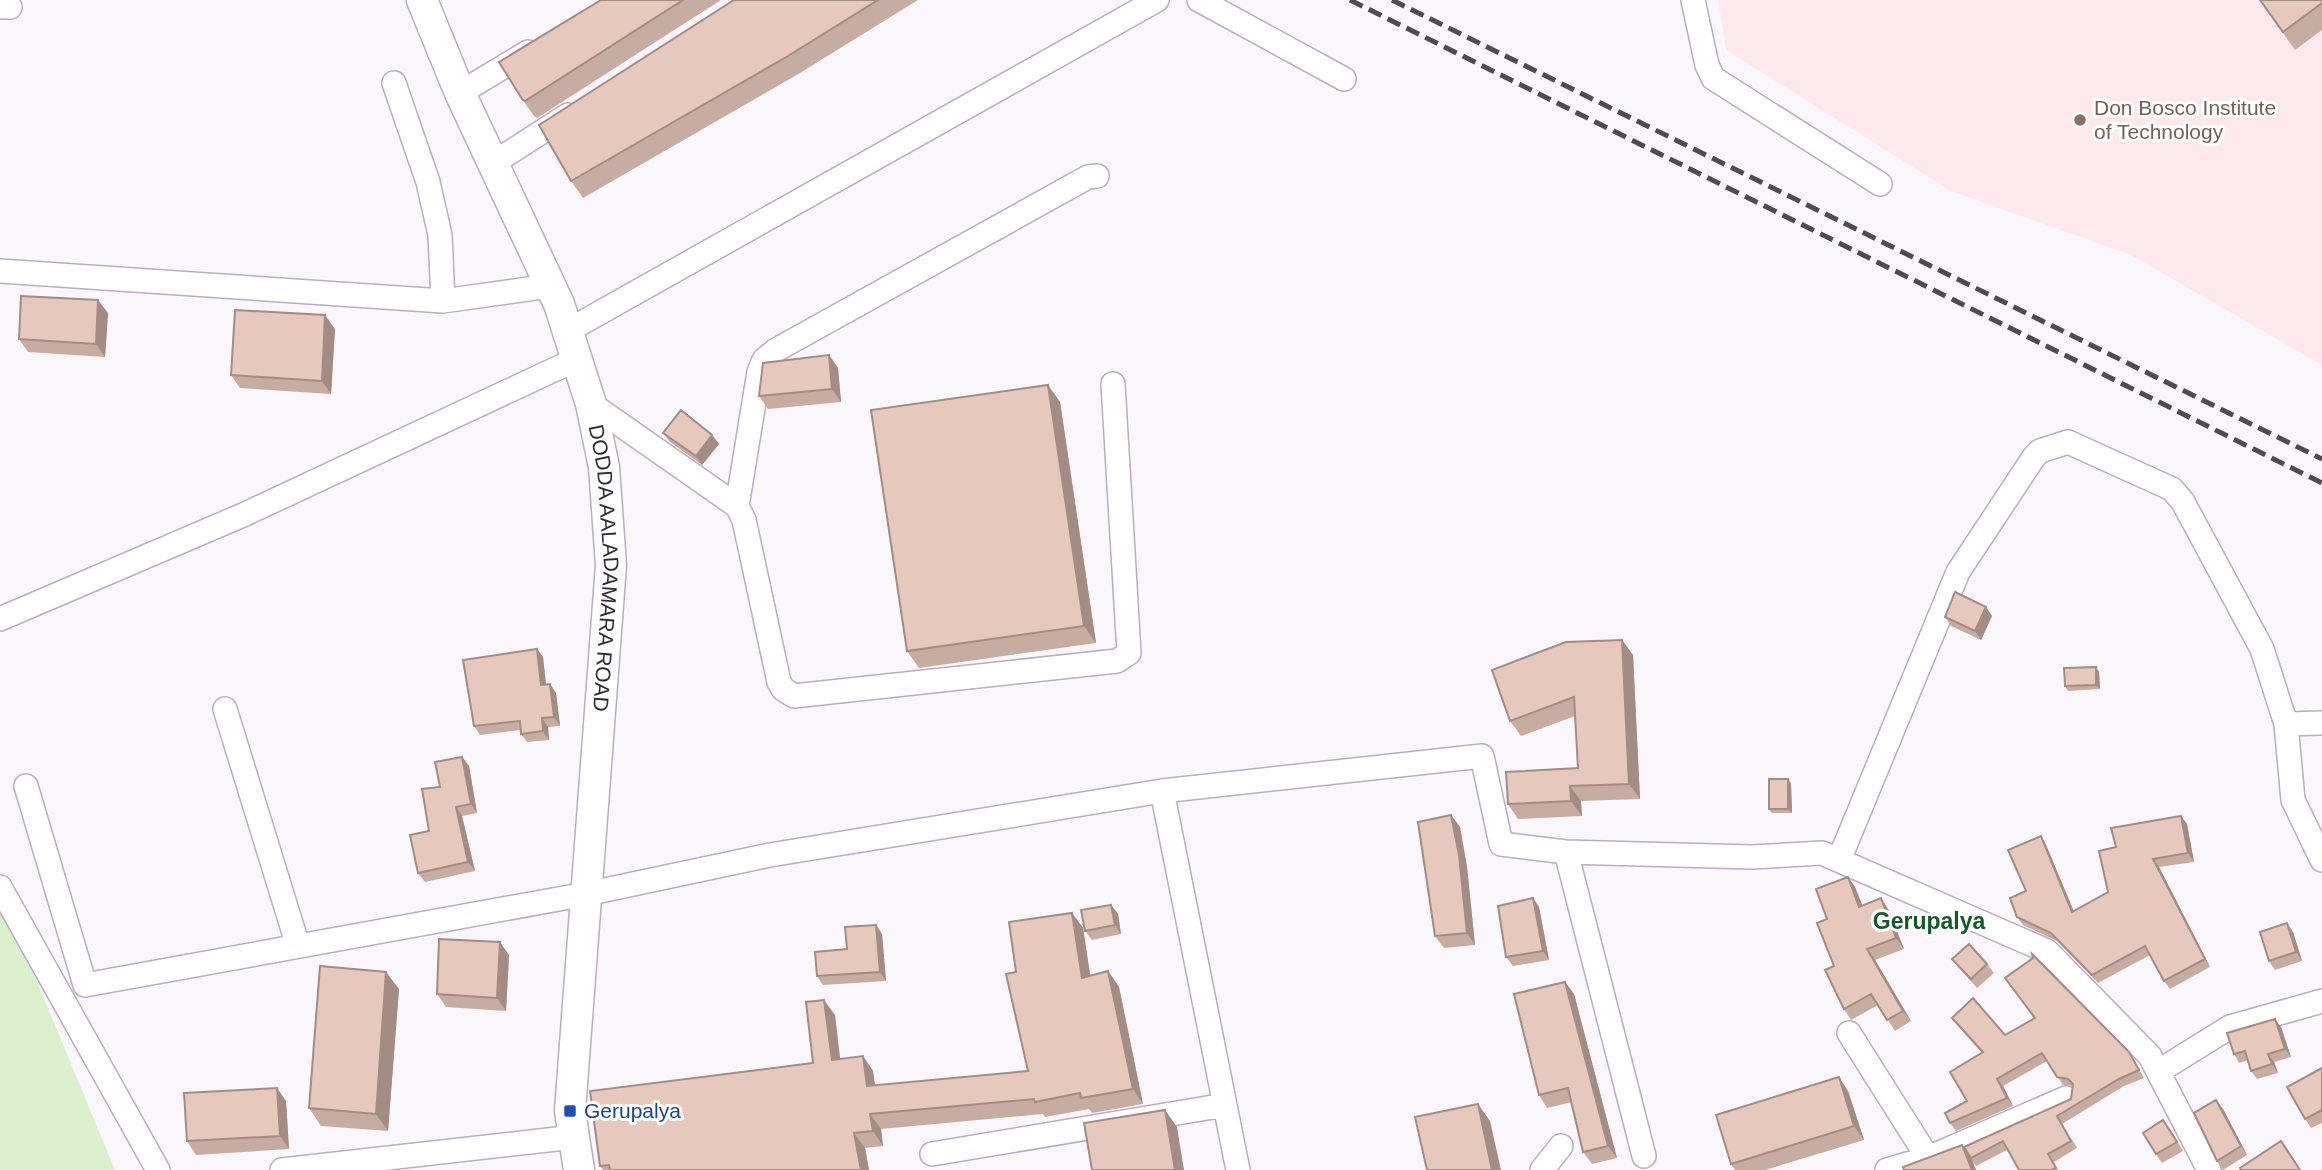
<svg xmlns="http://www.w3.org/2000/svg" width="2322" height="1170" viewBox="0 0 2322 1170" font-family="Arial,sans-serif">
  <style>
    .education { fill: #fde8ed }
    .green { fill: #dbf1ce }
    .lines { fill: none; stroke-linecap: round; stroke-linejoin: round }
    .minor-casing { stroke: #bcabc3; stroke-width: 26 }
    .major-casing { stroke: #bcabc3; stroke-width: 33 }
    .minor { stroke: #fff; stroke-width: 23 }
    .major { stroke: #fff; stroke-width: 30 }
    .rail { stroke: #514a53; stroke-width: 5; stroke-dasharray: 14 7; stroke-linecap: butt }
    .wall { fill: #c7aca2 }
    .shaded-wall { fill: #a28c84 }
    .building { fill: #e7c8bc; stroke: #a28c84; stroke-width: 2 }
    .education-dot { fill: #8d6e63; stroke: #fff; stroke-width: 2.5 }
    .transit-dot { fill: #1a4fb4; stroke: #fff; stroke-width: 2.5 }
    .labels { text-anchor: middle; stroke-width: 6; stroke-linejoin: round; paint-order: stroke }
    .education-label { font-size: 21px; fill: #785e54; stroke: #fff; text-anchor: start }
    .street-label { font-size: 21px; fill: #302933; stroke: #fff }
    .transit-label { font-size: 21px; fill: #164399; stroke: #fff; text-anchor: start }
    .neighbourhood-label { font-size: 23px; font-weight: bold; fill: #15582a; stroke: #fff }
  </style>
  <rect width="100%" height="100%" fill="#faf7fc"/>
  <path class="education" d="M1718,0H2322V365L2131,255L1951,191L1726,50Z"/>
  <path class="green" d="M0,892L115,1170H0Z"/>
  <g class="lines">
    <g class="minor-casing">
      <path id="minor" d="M1199,0L1344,79
        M1693,0L1707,65L1713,78L1880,184
        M0,7H10
        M394,83L428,182L440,235L443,301
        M460,93L528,52
        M495,162L568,115
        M0,271L443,301L550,286
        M569,330L1157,0
        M591,404L737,506L744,520L779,682L783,689L794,696L1117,661L1129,653L1113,384
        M737,506L759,372L764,360L776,350L1088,177L1097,176
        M0,619L243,515L577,359
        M225,709L298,946
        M2286,724L2322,723
        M26,786L85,985L586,894L770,855L1162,791L1482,756L1501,844L1566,852L1752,857L1822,853L2047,951L2150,1056L2209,1170
        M1162,791L1238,1170
        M1566,852L1644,1156
        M1839,860L1958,572L2034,457L2040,451L2068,442L2172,489L2183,502L2262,649L2286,724L2293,800L2322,860
        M0,887L158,1170
        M1849,1033L1928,1158
        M2159,1071L2230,1027L2322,1001
        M932,1154L1225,1105
        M282,1170L574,1137
        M1542,1170L1561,1146
        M1887,1170L1928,1158L2066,1098"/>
    </g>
    <g class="major-casing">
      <g id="major">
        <path id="s1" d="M422,0L460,93L559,304L591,404L604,467L611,565L570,1111L579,1170"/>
      </g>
    </g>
    <use href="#minor" class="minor"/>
    <use href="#major" class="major"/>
    <path class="rail" d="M1350,0L2322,483
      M1392,0L2322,459"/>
  </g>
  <path class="wall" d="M601,0H721L537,118L534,116L522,99Z
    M734,0H918L800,73L583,198L571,181Z
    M2260,0H2322V30L2295,50Z
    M108,313L105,357L28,352L19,339Z
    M335,329L331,394L240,388L231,375Z
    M829,355L838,368L841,402L768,409L759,396Z
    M1060,402L1096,643L919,668L907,651Z
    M663,433L712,435L719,444L702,465L670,442Z
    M1986,607L1992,616L1981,640L1951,626L1945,617Z
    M1622,640L1633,655L1640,799L1581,801L1582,816L1518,819L1508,804L1578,768L1575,716L1521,736L1510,721Z
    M537,649L543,657L546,685L550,684L556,693L560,726L548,727L549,740L527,742L521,734L520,730L480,735L474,726Z
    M2096,667L2099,672L2100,689L2068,691L2065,686Z
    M462,757L469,766L477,813L462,816L475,871L425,882L418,873L429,831Z
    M1788,779L1791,784L1792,813H1772L1769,809Z
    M1451,815L1460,827L1467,867L1475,945L1444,948L1435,936Z
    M2187,824L2194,862L2159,867L2210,967L2170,989L2164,981L2150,955L2098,983L2057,941L2023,925L2017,917L2026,891L2046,845L2074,911L2108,892Z
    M1848,877L1855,887L1862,905L1881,898L1888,909L1904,949L1875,960L1911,1021L1895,1031L1878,1005L1851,1020L1844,1009L1834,966L1827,919Z
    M1533,898L1539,907L1549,960L1513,966L1506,957Z
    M1111,905L1118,914L1121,934L1092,940L1085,931Z
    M1072,913L1083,928L1090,976L1108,971L1119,987L1143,1104L1092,1113L1089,1109L1045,1117L1043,1114L881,1129L883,1146L865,1148L869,1170H603L600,1166L813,1063L835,1015L840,1059L863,1056L873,1071L875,1085L1028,1071L1016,972Z
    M876,925L882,934L886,981L823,985L817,976Z
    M2293,932L2302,961L2275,970L2269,961Z
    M509,955L506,1011L446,1007L437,994Z
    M1952,959L1987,964L1994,973L1977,988L1959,968Z
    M1565,982L1574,994L1617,1158L1592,1164L1583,1152L1572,1102L1547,1108L1539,1095Z
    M399,989L388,1131L321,1126L309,1108Z
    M1952,1018L2005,1035L2129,1052L2144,1078L2124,1086L2062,1124L2077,1148L2054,1162L2058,1170H2019L2007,1150L1976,1166L1971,1159L1976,1170H1904L1968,1153L2071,1099L2073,1086L2063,1085L2047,1061L2003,1086L2013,1106L1956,1131L1950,1123L1967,1101L1982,1053L1958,1026Z
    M2281,1027L2291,1057L2274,1062L2278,1073L2257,1079L2251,1071L2248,1060L2239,1063L2234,1054Z
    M2322,1068V1123L2311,1128L2305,1119Z
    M1848,1091L1864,1140L1765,1170H1735L1731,1164Z
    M286,1101L289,1149L196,1155L187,1141Z
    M2223,1109L2247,1155L2223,1170L2217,1161Z
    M2170,1129L2183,1151L2162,1163L2156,1154Z"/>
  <path class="shaded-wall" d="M98,300L108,313L105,357L96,344Z
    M325,315L335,329L331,394L322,381Z
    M829,355L838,368L841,402L832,389Z
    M1048,385L1060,402L1096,643L1084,626Z
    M712,435L719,444L702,465L696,456Z
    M1986,607L1992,616L1981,640L1975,631Z
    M1622,640L1633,655L1640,799L1629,784Z
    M537,649L543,657L547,694L541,685Z
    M2096,667L2099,672L2100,689L2096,685Z
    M550,684L556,693L560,726L554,717Z
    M542,718L548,727L549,740L543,731Z
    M462,757L469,766L477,813L471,804Z
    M1788,779L1791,784L1792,813L1788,809Z
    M1570,786L1581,801L1582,816L1571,801Z
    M456,807L462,816L475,871L468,862Z
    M1451,815L1460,827L1467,867L1475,945L1467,933Z
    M2181,816L2187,824L2194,862L2188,853Z
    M2041,836L2046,845L2077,920L2072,912Z
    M2153,859L2159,867L2210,967L2205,959Z
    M1848,877L1855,887L1867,917L1859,907Z
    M1533,898L1539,907L1549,960L1543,951Z
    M1881,898L1888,909L1904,949L1896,938Z
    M1111,905L1118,914L1121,934L1115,925Z
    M1072,913L1083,928L1093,993L1082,978Z
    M2287,923L2293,932L2302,961L2296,952Z
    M876,925L882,934L886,981L880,972Z
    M500,942L509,955L506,1011L497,998Z
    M1867,949L1875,960L1911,1021L1903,1011Z
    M1108,971L1119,987L1143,1104L1133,1089Z
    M386,972L399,989L388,1131L376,1114Z
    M1565,982L1574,994L1617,1158L1608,1146Z
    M824,1000L835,1015L842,1075L832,1060Z
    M2275,1019L2281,1027L2291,1057L2285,1049Z
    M2268,1054L2274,1062L2278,1073L2272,1064Z
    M863,1056L873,1071L877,1101L867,1086Z
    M1839,1077L1848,1091L1864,1140L1854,1126Z
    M1997,1079L2003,1086L2013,1106L2007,1098Z
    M277,1088L286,1101L289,1149L280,1136Z
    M2216,1100L2223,1109L2247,1155L2241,1146Z
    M1478,1104L1490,1121L1501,1170H1492Z
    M1165,1110L1177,1127L1184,1170H1175Z
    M870,1114L881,1129L883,1146L873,1131Z
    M854,1133L865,1148L869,1170H861Z
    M1962,1145L1971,1157L1976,1170H1972Z"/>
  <path class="building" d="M601,0H683L525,101L522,99L499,62Z
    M734,0H878L788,56L571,181L539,125Z
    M2260,0H2322V3L2283,32Z
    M21,296L98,300L96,344L19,339Z
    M235,310L325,315L322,381L231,375Z
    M829,355L832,389L759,396L763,363Z
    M1048,385L1084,626L907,651L871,410Z
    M681,410L712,435L696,456L663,433Z
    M1955,592L1986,607L1975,631L1945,617Z
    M1622,640L1629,784L1570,786L1571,801L1508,804L1506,772L1578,768L1574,697L1510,721L1492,670L1566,642Z
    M537,649L541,685L550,684L554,717L542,718L543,731L521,734L520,721L474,726L463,660Z
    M2096,667V685L2065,686L2064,668Z
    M462,757L471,804L456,807L468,862L418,873L410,835L429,831L422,789L440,787L435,762Z
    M1769,779H1788V809H1769Z
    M1451,815L1459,855L1467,933L1435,936L1418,822Z
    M2181,816L2188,853L2153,859L2205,959L2164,981L2145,946L2092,975L2051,933L2017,917L2010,898L2026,891L2008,850L2041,836L2072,912L2108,892L2099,851L2116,847L2111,828Z
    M1848,877L1859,907L1881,898L1896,938L1867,949L1903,1011L1887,1020L1871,994L1844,1009L1825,970L1834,966L1817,923L1827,919L1816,889Z
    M1533,898L1543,951L1506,957L1498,906Z
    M1111,905L1115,925L1085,931L1081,910Z
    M1072,913L1082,978L1108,971L1133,1089L1081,1098L1080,1093L1035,1102L1034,1099L870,1114L873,1131L854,1133L861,1170H610L609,1165L600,1166L590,1091L813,1063L806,1002L824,1000L832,1060L863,1056L867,1086L1028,1071L1006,974L1016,972L1009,922Z
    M2287,923L2296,952L2269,961L2260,932Z
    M876,925L880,972L817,976L815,952L847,949L845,927Z
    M439,939L500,942L497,998L437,994Z
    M1969,944L1987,964L1971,979L1952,959Z
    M2032,954L2129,1052L2139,1070L2119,1079L2057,1116L2071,1141L2048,1154L2056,1168L2052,1170H2019L2003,1141L1971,1158L1964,1147L2071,1099L2073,1084L2068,1079L2057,1077L2042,1053L1997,1079L2007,1098L1950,1123L1945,1113L1967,1101L1950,1072L1983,1052L1952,1018L1973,998L2005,1035L2035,1018L2005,978L2033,958Z
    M320,966L386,972L376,1114L309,1108Z
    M1565,982L1608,1146L1583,1152L1568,1088L1539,1095L1514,994Z
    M2275,1019L2285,1049L2268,1054L2272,1064L2251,1071L2245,1051L2234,1054L2227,1033Z
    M2322,1068V1110L2305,1119L2287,1087Z
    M1839,1077L1854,1126L1731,1164L1716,1115Z
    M277,1088L280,1136L187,1141L184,1093Z
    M2216,1100L2241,1146L2217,1161L2194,1113Z
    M1478,1104L1492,1170H1427L1415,1117Z
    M1165,1110L1175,1170H1092L1084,1123Z
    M2163,1120L2177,1142L2156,1154L2143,1133Z
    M2281,1141L2300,1170H2241L2240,1168Z
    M1962,1145L1972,1170H1904L1903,1167Z"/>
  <circle class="education-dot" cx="2080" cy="120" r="7"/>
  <rect class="transit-dot" x="563" y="1104" width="14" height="14" rx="3.5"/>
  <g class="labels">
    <g class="education-label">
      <text x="2094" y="115">Don Bosco Institute<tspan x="2094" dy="24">of Technology</tspan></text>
    </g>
    <g class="street-label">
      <text dy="7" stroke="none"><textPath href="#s1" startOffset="604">DODDA AALADAMARA ROAD</textPath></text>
    </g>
    <g class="transit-label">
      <text x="584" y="1118">Gerupalya</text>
    </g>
    <g class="neighbourhood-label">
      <text x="1929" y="929">Gerupalya</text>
    </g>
  </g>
</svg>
